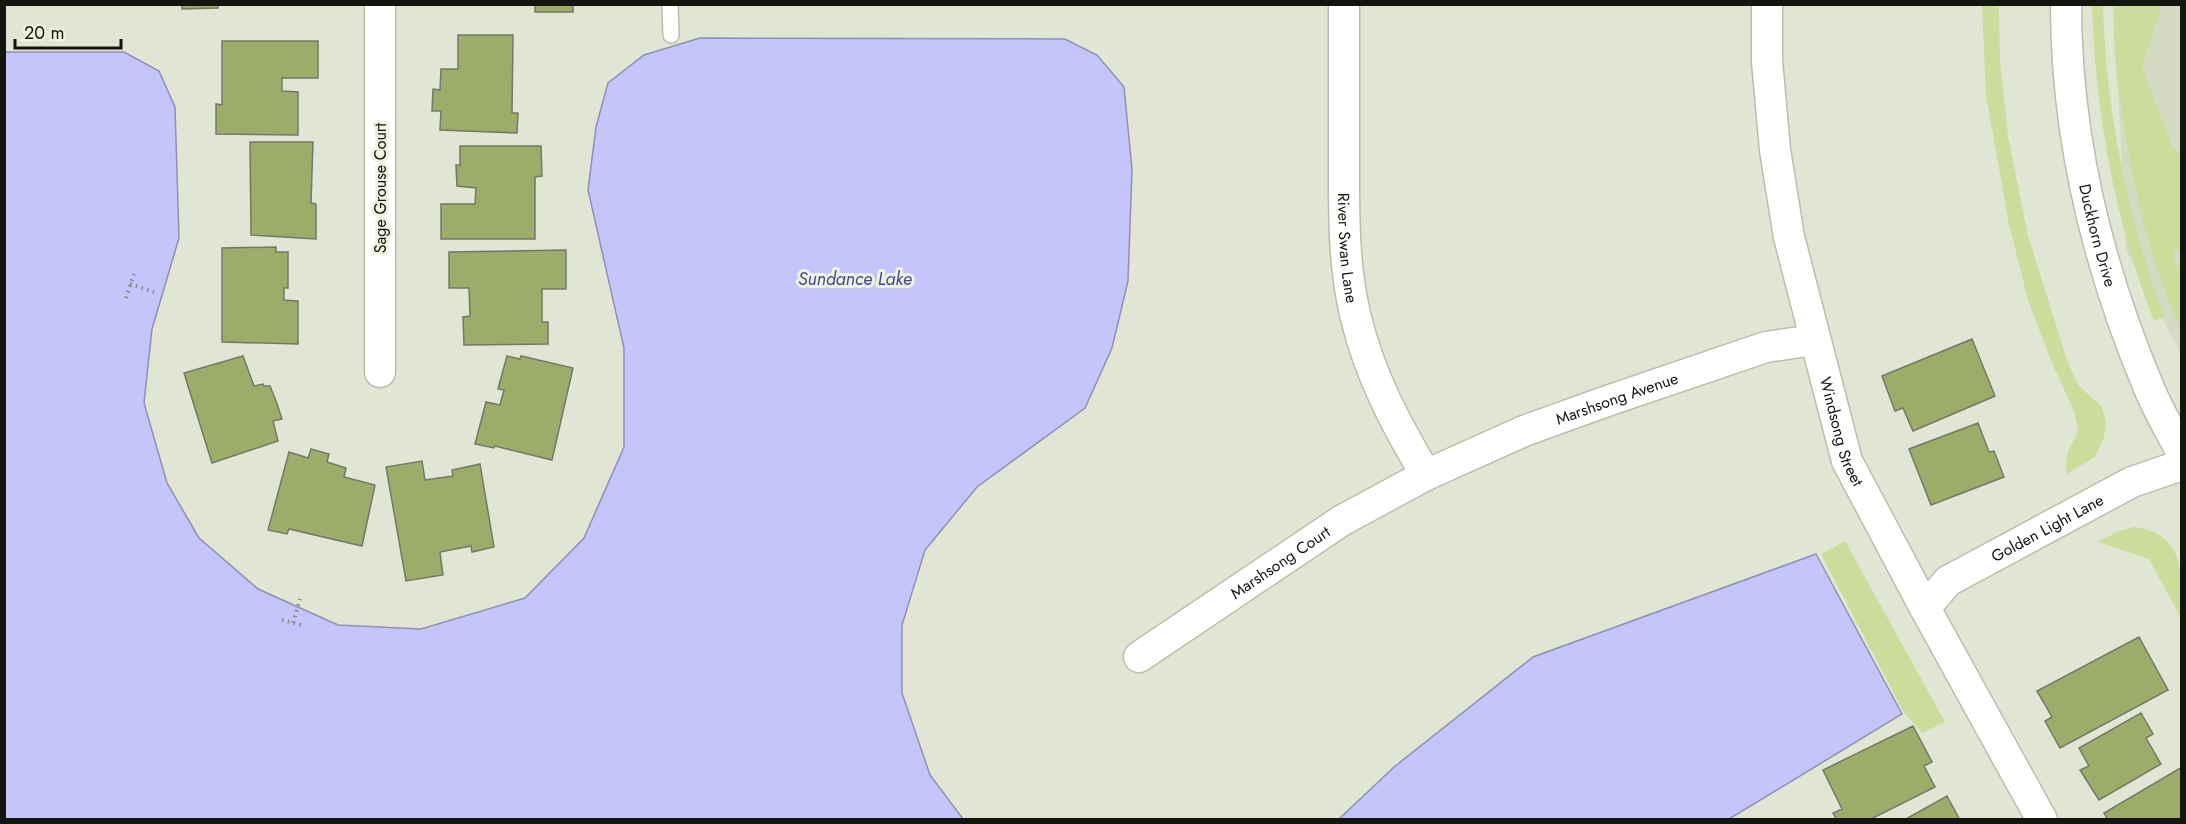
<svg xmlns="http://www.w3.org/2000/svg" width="2186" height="824" viewBox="0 0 2186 824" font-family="Jost,sans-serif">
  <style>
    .built { fill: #d5dbc3 }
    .green { fill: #ccdc9b }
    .water { fill: #c4c5fa; stroke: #8f90b4; stroke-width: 1.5 }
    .building { fill: #9dac68; stroke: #747869; stroke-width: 1.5 }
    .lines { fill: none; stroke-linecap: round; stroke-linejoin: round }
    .lane-casing { stroke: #babead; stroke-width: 18 }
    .street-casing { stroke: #babead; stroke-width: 33 }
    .path { stroke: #86897d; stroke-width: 4; stroke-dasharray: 1.5 4.5; stroke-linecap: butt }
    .lane { stroke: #fff; stroke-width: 15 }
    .street { stroke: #fff; stroke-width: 30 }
    .labels { text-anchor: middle; stroke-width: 6; stroke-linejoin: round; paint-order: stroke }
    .street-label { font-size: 16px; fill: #13150f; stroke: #eef3e1 }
    .water-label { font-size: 18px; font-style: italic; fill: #4b4491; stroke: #eef3e1 }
  </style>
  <rect width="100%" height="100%" fill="#e1e6d4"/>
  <path class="built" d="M2114,5H2181V354L2126,250Z"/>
  <path class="green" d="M1982,5H1999L2000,60L2008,136L2028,236L2068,363L2078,385L2102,407L2106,422L2104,438L2095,457L2067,474L2066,465L2068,452L2078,431L2074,411L2052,363L2028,300L2008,220L1986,95Z
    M2092,5H2103C2106,112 2128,217 2164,317L2154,321C2115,221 2095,112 2092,5Z
    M2113,5H2162L2142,67L2172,147L2181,154V251L2174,249L2173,263L2181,266V330C2145,252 2128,163 2117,78C2114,54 2114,29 2113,5Z
    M2134,527C2186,534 2182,574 2181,618L2149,559L2098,542L2119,531Z
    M1845,541L1945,722L1922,733L1903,711L1821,554Z"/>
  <path class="water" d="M700,38L1065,39L1097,55L1124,87L1132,170L1128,281L1112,348L1085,408L977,487L925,550L902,625V693L930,775L963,819H5V52H124L159,71L175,107L179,238L152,329L144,403L167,483L199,538L258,589L338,625L421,629L525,598L584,538L624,447V348L588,190L596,127L608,83L644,55Z
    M1816,554L1902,714L1729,819H1339L1394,767L1533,657Z"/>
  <path class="building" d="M182,4H218V8L182,9Z
    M535,4H573V12H535Z
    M458,35H513L512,113H518L517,133L440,130L441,111H432L433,89L440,90L441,69H458Z
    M222,41H318V78H282V91L298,92V135L216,134V104L222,105Z
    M250,142H313L311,203L316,204V239L251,235Z
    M460,146H541L542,176L535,177V239H441V204H475L476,188L457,186L456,165H460Z
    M276,247V252H288V288H284V300L298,301V344L222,342V248Z
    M566,250V289H542V322H548V344L464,345L463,317L470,316L469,288H449V252Z
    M1972,339L1995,396L1913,431L1903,408L1895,411L1882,376Z
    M243,356L254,386L263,384L264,386H270L276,401L282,419L273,421L278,441L212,463L184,373Z
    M507,356L520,359L521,356L573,368L552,460L495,446L494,448L475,444L486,402L500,405L504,390L498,389Z
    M1978,423L1989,452L1994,451L2004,477L1931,505L1909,449Z
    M311,449L329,454L327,462L346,468L344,477L375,485L362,546L289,529L287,534L268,530L289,452L308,458Z
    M422,461L425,480L453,476L452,470L480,464L494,547L472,552L471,546L440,552L443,575L406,581L386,467Z
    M2139,637L2168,690L2060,748L2045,721L2052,717L2037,691Z
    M2141,713L2153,734L2146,738L2161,764L2099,800L2080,770L2089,766L2079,748Z
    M1913,726L1932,762L1924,766L1935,787L1869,820H1837L1833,813L1842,809L1823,770Z
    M2182,767V820H2108L2104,813Z
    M1947,796L1960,820H1904Z"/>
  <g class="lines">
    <g class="lane-casing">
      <path id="lane" d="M670,4L671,35"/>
    </g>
    <g class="street-casing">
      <g id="street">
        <path d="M380,4V372"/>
        <path id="s1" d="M1344,4C1344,56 1344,108 1344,159C1344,212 1343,266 1356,318C1370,376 1396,424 1426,475"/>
        <path id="s2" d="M1767,4V61L1775,150L1789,237L1847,461L1925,608L2042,820"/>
        <path id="s3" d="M2066,4C2066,137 2098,267 2149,388C2158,410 2171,432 2182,453"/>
        <path id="s4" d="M1925,608L1948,581L2132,482L2182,465"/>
        <path id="s5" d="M1139,657L1341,521L1426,475L1524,431L1610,400L1766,347L1814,340"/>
      </g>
    </g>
    <path class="path" d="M130,284L154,292
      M126,298L134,274
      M282,620L305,626
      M293,623L300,599"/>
    <use href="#lane" class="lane"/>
    <use href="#street" class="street"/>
  </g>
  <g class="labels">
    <g class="street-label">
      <text transform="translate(380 188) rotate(-90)" y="6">Sage Grouse Court</text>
      <text dy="6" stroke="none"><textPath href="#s3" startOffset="234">Duckhorn Drive</textPath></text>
      <text dy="6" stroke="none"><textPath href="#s1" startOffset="244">River Swan Lane</textPath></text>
      <text dy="6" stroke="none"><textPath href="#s5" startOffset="546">Marshsong Avenue</textPath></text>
      <text dy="6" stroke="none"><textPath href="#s2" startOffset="436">Windsong Street</textPath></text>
      <text dy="6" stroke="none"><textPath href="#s4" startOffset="148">Golden Light Lane</textPath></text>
      <text dy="6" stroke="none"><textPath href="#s5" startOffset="170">Marshsong Court</textPath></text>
    </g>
    <g class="water-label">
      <text x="855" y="285">Sundance Lake</text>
    </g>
  </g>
  <rect width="2186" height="824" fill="none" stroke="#13150f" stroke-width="12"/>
  <path d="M15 39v9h106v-9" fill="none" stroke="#13150f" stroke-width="3"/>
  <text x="24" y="39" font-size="18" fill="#13150f" stroke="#eef3e1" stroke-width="4.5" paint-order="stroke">20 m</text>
</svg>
